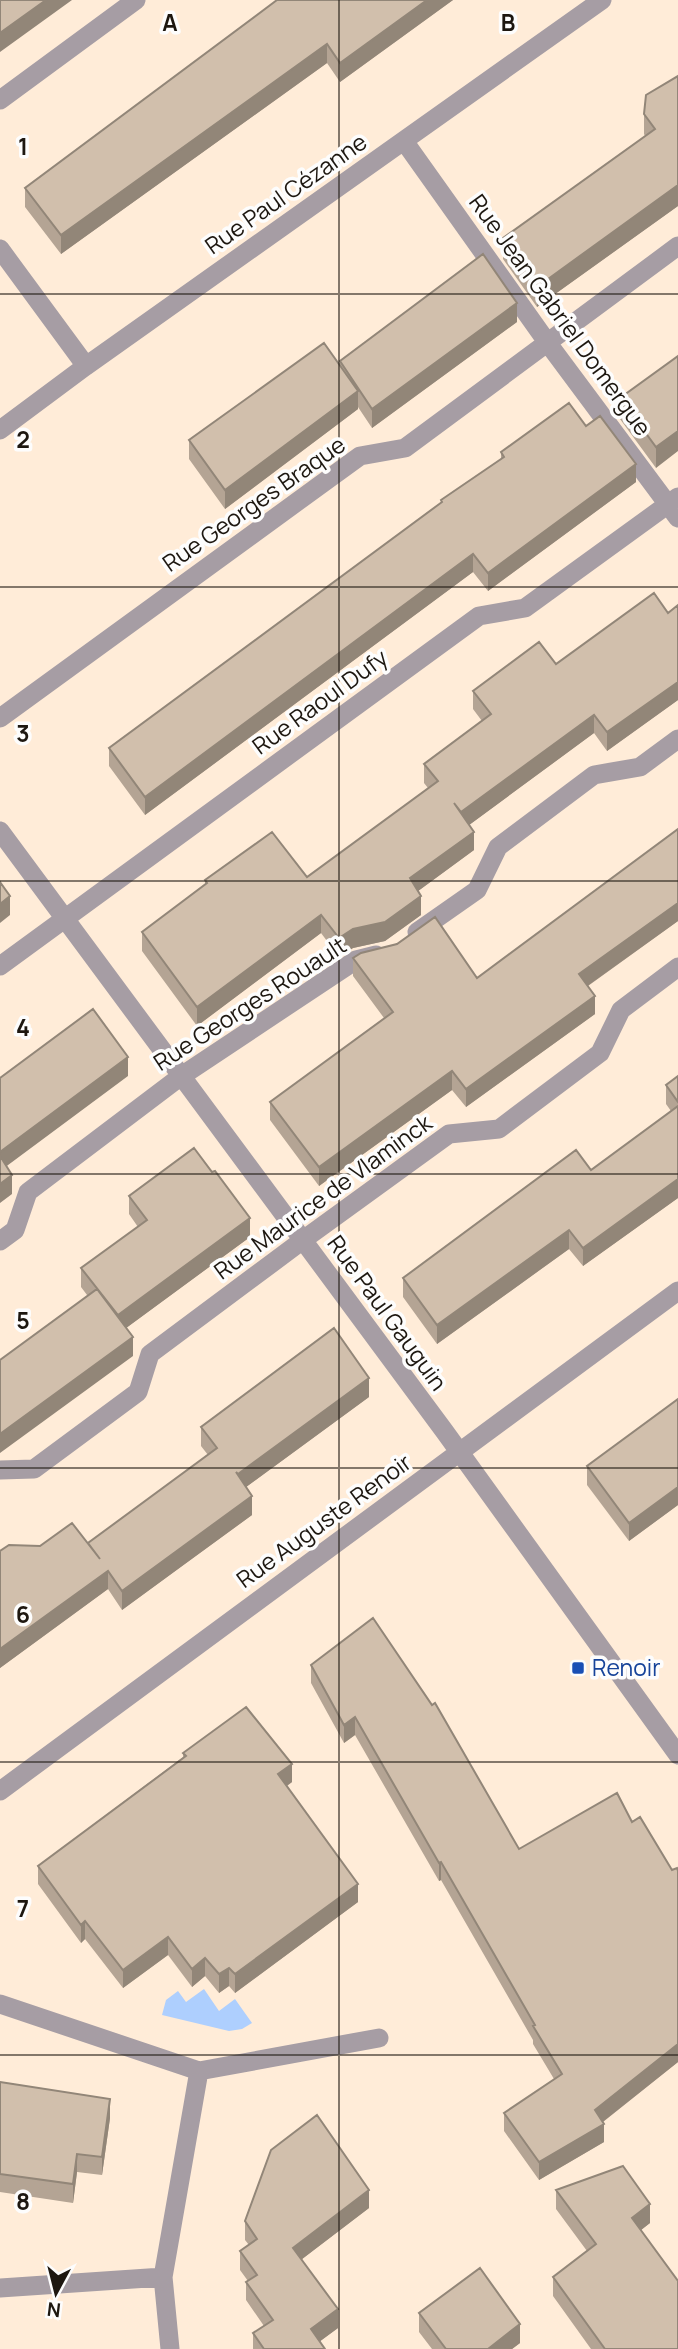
<svg xmlns="http://www.w3.org/2000/svg" width="678" height="2349" viewBox="0 0 678 2349" font-family="Manrope,sans-serif">
  <style>
    .water { fill: #aecffe }
    .lines { fill: none; stroke-linecap: round; stroke-linejoin: round }
    .minor { stroke: #a69da4; stroke-width: 19 }
    .wall { fill: #b4a494 }
    .shaded-wall { fill: #928678 }
    .building { fill: #d1bfac; stroke: #928678; stroke-width: 2 }
    .grid { fill: none; stroke: #1d1710; stroke-width: 2; stroke-opacity: 0.55 }
    .transit-dot { fill: #1a4fb4; stroke: #fdfdfd; stroke-width: 2.5 }
    .labels { text-anchor: middle; stroke-width: 7; stroke-linejoin: round; paint-order: stroke }
    .street-label { font-size: 23px; fill: #1d1710; stroke: #fdfdfd }
    .transit-label { font-size: 23px; fill: #164399; stroke: #fdfdfd; text-anchor: start }
    .grid-label { font-size: 23px; text-anchor: middle; font-weight: bold; fill: #1d1710; stroke: #fdfdfd; stroke-width: 7; stroke-linejoin: round; paint-order: stroke }
  </style>
  <rect width="100%" height="100%" fill="#ffecd8"/>
  <path class="water" d="M204,1989L219,2011L235,1999L252,2023L242,2029L229,2031L162,2015L166,2000L178,1991L186,2002Z"/>
  <g class="lines">
    <path class="minor" d="M0,100L136,0
      M404,141L547,342L678,518
      M0,249L86,366
      M0,430L86,366L602,0
      M0,718L360,456L405,448L678,246
      M0,831L445,1432L678,1755
      M417,932L477,890L498,847L594,775L640,767L678,739
      M0,966L479,616L525,608L678,497
      M0,1241L15,1230L28,1192L180,1077L356,960L376,955
      M0,1470L34,1469L138,1392L150,1354L303,1240L449,1134L499,1129L600,1053L621,1010L678,967
      M0,1791L678,1291
      M0,2004L199,2071L163,2277L170,2349
      M199,2071L379,2038
      M0,2288L163,2277"/>
  </g>
  <path class="wall" d="M277,0H453L340,82L327,63L61,254L25,207V188Z
    M678,76V206L537,307L503,259V238L645,136L644,134V114Z
    M517,322L372,428L358,407V409L225,509L189,459V440L340,366V361Z
    M678,356L656,468L620,419V398Z
    M586,426L636,482L488,591L473,572L145,815L109,766V748L441,503V500L501,459V452Z
    M678,605V700L607,751L594,733L469,825L474,850L418,891L421,915L385,941L353,948L339,957L321,933L197,1026L142,951V932L205,884V880L307,877L428,788L424,783V764L482,721L473,709V691L556,664L668,613Z
    M678,829V921L588,986L595,1014L466,1107L452,1090L319,1186L270,1120V1102L384,1018L353,976V958L477,978Z
    M678,1076V1198L583,1266L569,1249L437,1344L403,1297V1278L591,1170L671,1111L666,1104V1085Z
    M212,1172L250,1237L126,1328L133,1356L81,1287V1268L138,1227L129,1214V1196Z
    M369,1397L246,1487L252,1515L186,1563L122,1610L108,1589L0,1668V1551L40,1546L88,1544L208,1455L201,1446V1427Z
    M678,1399V1505L629,1541L587,1485V1466Z
    M311,1665L519,1849L678,2062L603,2122L604,2142L539,2180L504,2131V2113L554,2079L533,2044V2040L441,1880L439,1881L355,1735L344,1743L311,1683Z
    M183,1753L292,1782L287,1786L358,1902L235,1993L229,1986L219,1993L205,1976L192,1987L168,1955L123,1988L85,1939L81,1943L38,1884V1866L183,1757Z
    M0,2082L110,2118L102,2175L77,2172L73,2203L0,2192Z
    M556,2190L650,2223L641,2230L678,2349H591L553,2296V2277L587,2251L556,2209Z
    M369,2208L302,2259L338,2328L320,2341L325,2349H253V2333L264,2326L246,2300V2282L248,2281L240,2270V2251L249,2245L245,2240V2221Z
    M419,2313L520,2343L512,2349H432L419,2332Z"/>
  <path class="shaded-wall" d="M46,0H72L0,52V33Z
    M427,0H453L340,82V63Z
    M327,44V63L61,254V235Z
    M678,185V206L537,307V287Z
    M517,303V322L372,428V409Z
    M358,391V409L225,509V490Z
    M678,431V451L656,468V447Z
    M636,464V482L488,591V573Z
    M473,554V572L145,815V797Z
    M678,682V700L607,751V732Z
    M594,715V733L461,831V812Z
    M474,832V850L410,897V878Z
    M10,896V915L0,923V904Z
    M421,896V915L385,941L353,948L339,957V938L353,929Z
    M678,903V921L579,992V974Z
    M321,915V933L197,1026V1007Z
    M595,996V1014L466,1107V1089Z
    M128,1057V1076L0,1171V1152Z
    M452,1071V1090L319,1186V1167Z
    M12,1175V1194L0,1203V1184Z
    M678,1179V1198L583,1266V1248Z
    M250,1218V1237L118,1334V1315Z
    M569,1230V1249L437,1344V1325Z
    M133,1337V1356L0,1453V1434Z
    M369,1378V1397L238,1493V1474Z
    M678,1487V1505L629,1541V1523Z
    M252,1496V1515L122,1610V1591Z
    M108,1571V1589L0,1668V1649Z
    M355,1717V1735L344,1743V1725Z
    M292,1764V1782L278,1792V1774Z
    M441,1862V1880L439,1881V1863Z
    M358,1884V1902L235,1993V1974Z
    M85,1921V1939L81,1943V1925Z
    M168,1937V1955L123,1988V1970Z
    M205,1958V1976L192,1987V1969Z
    M229,1968V1986L219,1993V1974Z
    M678,2044V2062L595,2128V2110Z
    M110,2099V2118L102,2175V2157Z
    M604,2124V2142L539,2180V2162Z
    M77,2154V2172L73,2203V2184Z
    M369,2190V2208L293,2266V2248Z
    M650,2204V2223L632,2237V2218Z
    M338,2309V2328L311,2348V2329Z
    M520,2324V2343L512,2349H488Z"/>
  <path class="building" d="M0,0H46L0,33Z
    M277,0H427L340,63L327,44L61,235L25,188Z
    M678,76V185L537,287L503,238L655,129L644,114L646,95Z
    M483,254L517,303L372,409L340,361Z
    M324,343L358,391L225,490L189,440Z
    M678,356V431L656,447L620,398Z
    M569,403L586,426L600,416L636,464L488,573L473,554L145,797L109,748L442,502L441,500L504,457L501,452Z
    M654,593L668,613L678,605V682L607,732L594,715L461,812L454,803L474,832L410,878L421,896L385,922L353,929L339,938L321,915L197,1007L142,932L207,883L205,880L272,832L307,877L438,781L424,764L491,714L473,691L539,642L556,664Z
    M678,829V903L579,974L595,996L466,1089L452,1071L319,1167L270,1102L393,1012L353,958L361,953L397,944L435,917L477,978Z
    M0,882L10,896L0,904Z
    M93,1009L128,1057L0,1152V1078Z
    M678,1076V1102L666,1085Z
    M678,1106V1179L583,1248L569,1230L437,1325L403,1278L576,1150L591,1170Z
    M194,1148L212,1172L215,1171L250,1218L118,1315L81,1268L147,1220L129,1196Z
    M0,1156L12,1175L0,1184Z
    M97,1289L133,1337L0,1434V1360Z
    M334,1328L369,1378L238,1474L236,1472L252,1496L122,1591L108,1571L0,1649V1551L9,1545L40,1546L72,1523L100,1559L88,1543L217,1448L201,1427Z
    M678,1399V1487L629,1523L587,1466Z
    M373,1618L432,1705L435,1703L519,1849L617,1793L632,1822L640,1817L672,1870L677,1868L678,1871V2044L595,2110L604,2124L539,2162L504,2113L562,2074L533,2026L535,2025L441,1862L439,1863L355,1717L344,1725L311,1665Z
    M246,1707L292,1764L278,1774L358,1884L235,1974L229,1968L219,1974L205,1958L192,1969L168,1937L123,1970L85,1921L81,1925L38,1866L186,1756L183,1753Z
    M0,2082L110,2099L102,2157L77,2154L73,2184L0,2174Z
    M317,2115L369,2190L293,2248L338,2309L311,2329L325,2349H264L253,2333L273,2320L246,2282L257,2275L240,2251L257,2239L245,2221L271,2150Z
    M623,2166L650,2204L632,2218L678,2281V2349H605L553,2277L596,2244L556,2190Z
    M480,2268L520,2324L488,2349H446L419,2313Z"/>
  <path class="grid" d="M339,0V2349M0,294H678M0,587H678M0,881H678M0,1174H678M0,1468H678M0,1762H678M0,2055H678"/>
  <rect class="transit-dot" x="571" y="1661" width="14" height="14" rx="3.5"/>
  <g class="labels">
    <g class="street-label">
      <text transform="translate(286 194) rotate(-35)" y="8">Rue Paul Cézanne</text>
      <text transform="translate(560 315) rotate(54)" y="8">Rue Jean Gabriel Domergue</text>
      <text transform="translate(254 504) rotate(-35)" y="8">Rue Georges Braque</text>
      <text transform="translate(320 702) rotate(-36)" y="8">Rue Raoul Dufy</text>
      <text transform="translate(250 1004) rotate(-33)" y="8">Rue Georges Rouault</text>
      <text transform="translate(323 1197) rotate(-36)" y="8">Rue Maurice de Vlaminck</text>
      <text transform="translate(387 1313) rotate(54)" y="8">Rue Paul Gauguin</text>
      <text transform="translate(324 1521) rotate(-36)" y="8">Rue Auguste Renoir</text>
    </g>
    <g class="transit-label">
      <text x="592" y="1676">Renoir</text>
    </g>
  </g>
  <g class="grid-label">
    <text x="170" y="31">A</text>
    <text x="508" y="31">B</text>
    <text x="23" y="155">1</text>
    <text x="23" y="448">2</text>
    <text x="23" y="742">3</text>
    <text x="23" y="1036">4</text>
    <text x="23" y="1329">5</text>
    <text x="23" y="1623">6</text>
    <text x="23" y="1917">7</text>
    <text x="23" y="2210">8</text>
  </g>
  <g transform="translate(56 2293) rotate(187)" stroke="#fdfdfd" stroke-width="5" paint-order="stroke">
  <path d="M0-5L12 26L0 18L-12 26Z" fill="#1d1710"/>
  <text y="-10" font-size="19" font-weight="bold" text-anchor="middle" fill="#1d1710">N</text>
  </g>
</svg>
